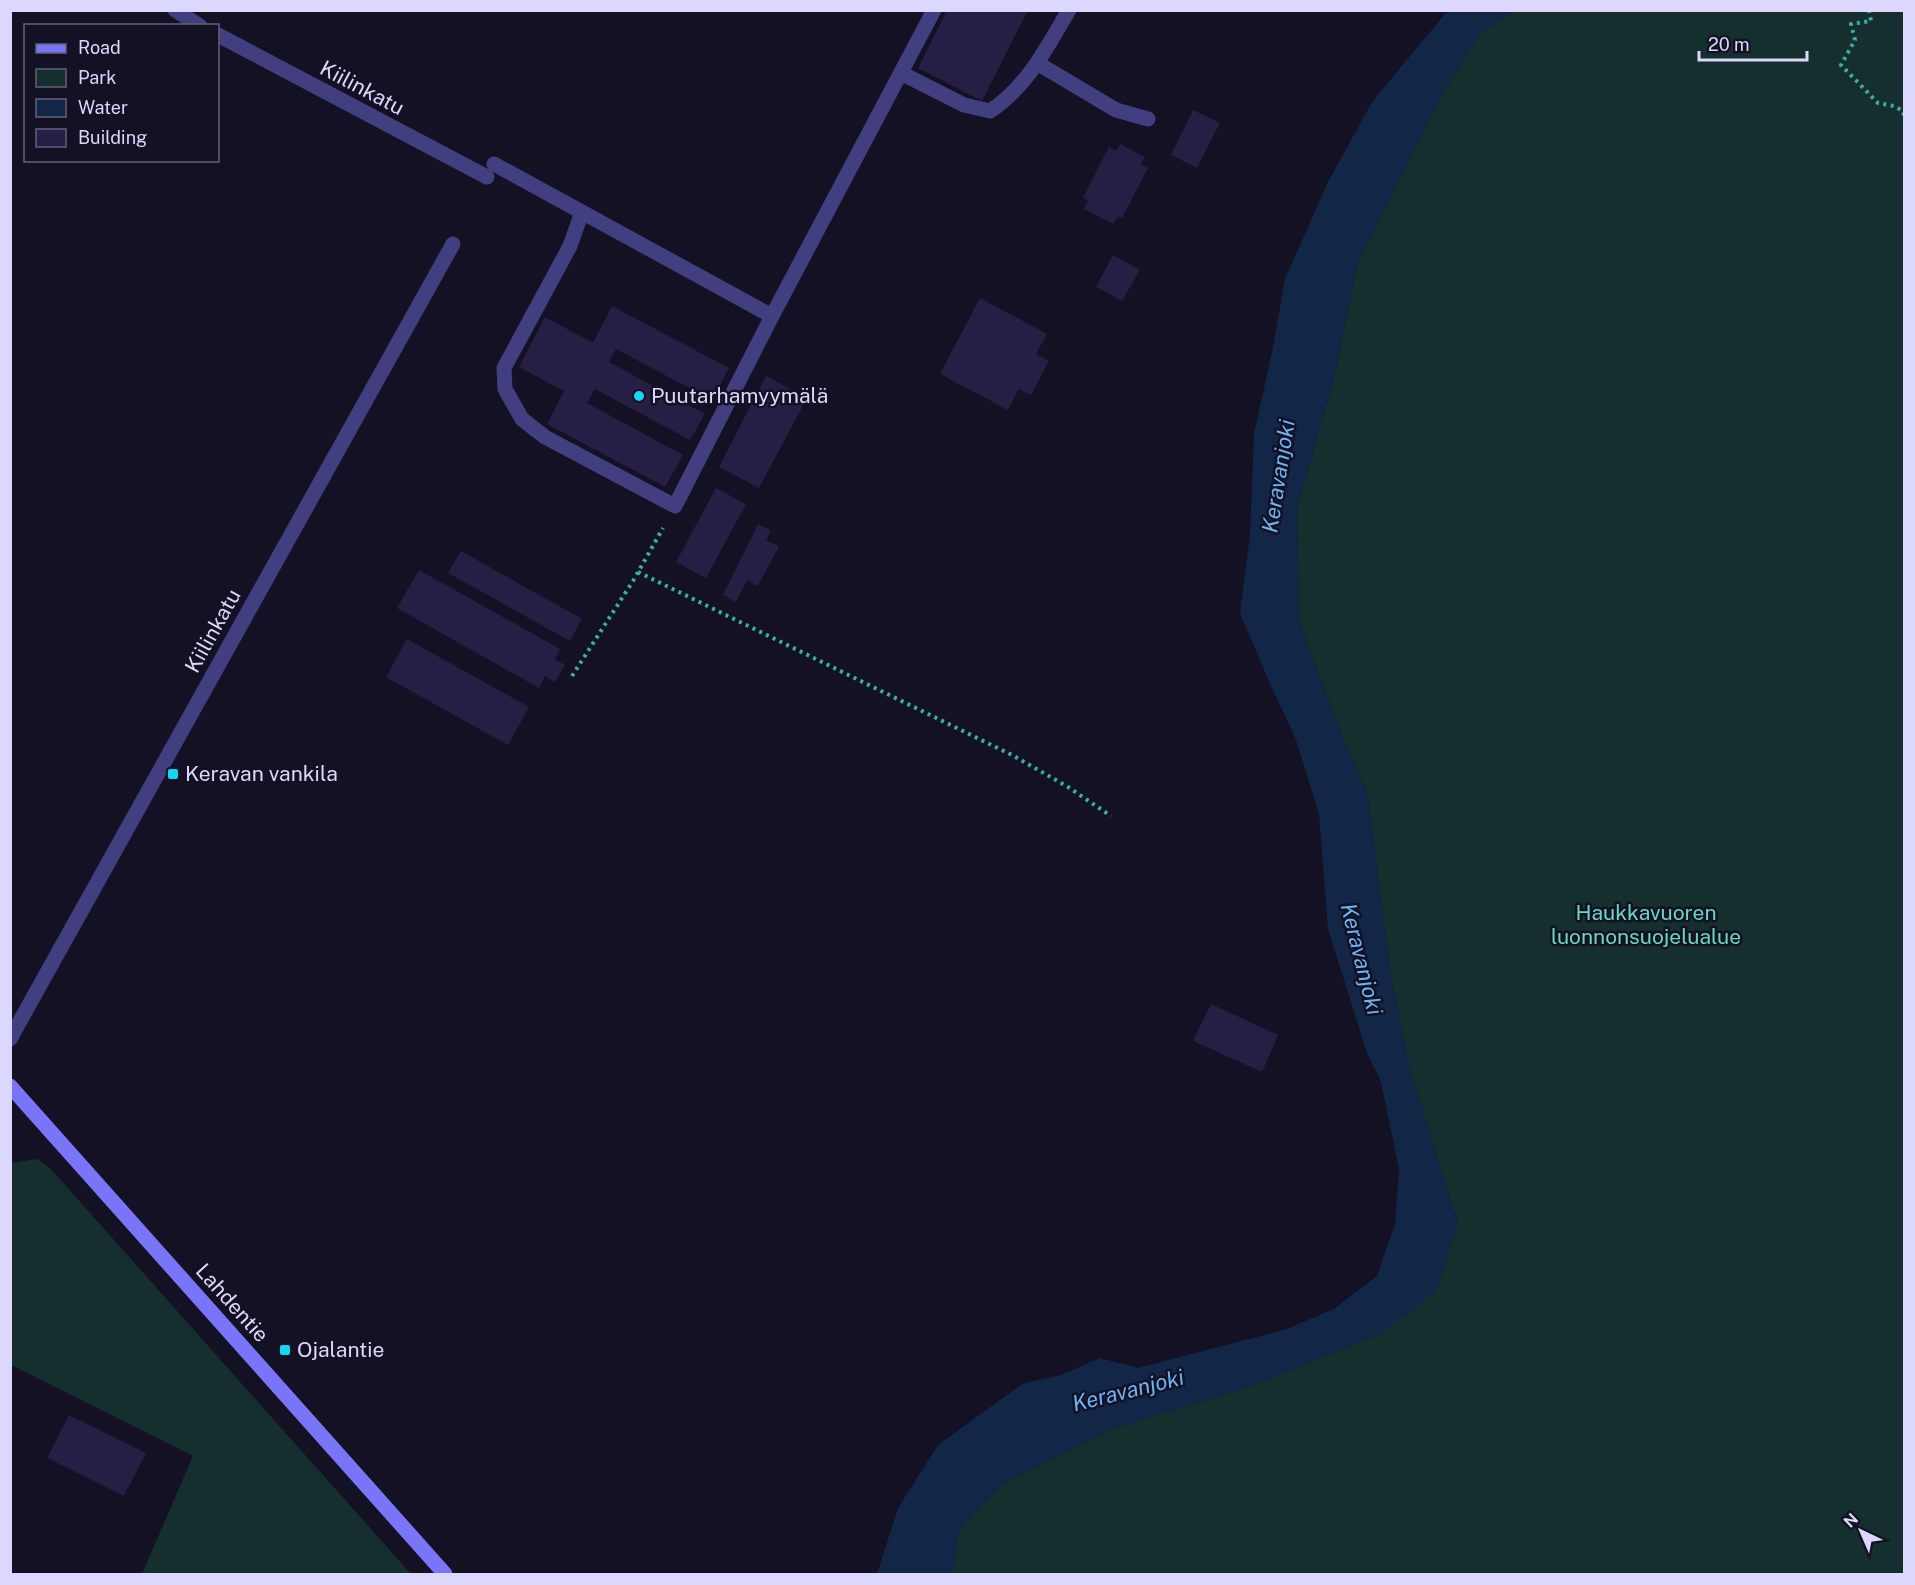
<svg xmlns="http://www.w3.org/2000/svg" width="1915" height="1585" viewBox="0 0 1915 1585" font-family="'Public Sans',sans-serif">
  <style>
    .green { fill: #142f2e }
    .water { fill: #122648 }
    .building { fill: #261e45 }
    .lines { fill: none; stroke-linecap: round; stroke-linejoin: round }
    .path { stroke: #38b0a9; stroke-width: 4; stroke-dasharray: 3 4.5; stroke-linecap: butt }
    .service { stroke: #423f81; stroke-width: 15 }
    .secondary { stroke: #7975f6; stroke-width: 15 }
    .poi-dot { fill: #11d7ef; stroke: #141125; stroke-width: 2 }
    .labels { text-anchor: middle; stroke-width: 5; stroke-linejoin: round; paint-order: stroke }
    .street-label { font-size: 21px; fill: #dcd7fc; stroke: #141125 }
    .poi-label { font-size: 21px; fill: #dcd7fc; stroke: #141125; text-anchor: start }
    .park-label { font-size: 21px; fill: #68d8bd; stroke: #141125 }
    .water-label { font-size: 22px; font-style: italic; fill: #6cb5f5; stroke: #141125 }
  </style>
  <rect width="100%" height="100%" fill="#141125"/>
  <path class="green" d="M1513,11H1904V1574H950L959,1529L1001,1485L1113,1428L1246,1388L1379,1334L1458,1224L1410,1070L1390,971L1367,792L1344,742L1299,622L1297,507L1334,377L1358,262L1441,96L1481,32Z
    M37,1159L50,1168L411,1574H142L193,1456L11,1365V1163Z"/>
  <path class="water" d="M1451,10L1513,11L1481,32L1441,96L1358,262L1334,377L1297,507L1299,622L1344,742L1367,792L1390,971L1410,1069L1458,1224L1436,1292L1379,1334L1246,1388L1113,1428L1001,1485L959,1529L953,1574H877L898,1508L938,1445L1022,1384L1061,1375L1100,1358L1138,1368L1284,1330L1334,1309L1377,1276L1388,1244L1395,1225L1399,1169L1381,1082L1367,1053L1328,929L1319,813L1295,737L1270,684L1240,613L1250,535L1254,434L1272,352L1285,279L1328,182L1372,102L1444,15Z"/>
  <path class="building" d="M947,10H1028L982,101L918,68Z
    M1193,110L1220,123L1197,168L1171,155Z
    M1120,144L1145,157L1141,164L1148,168L1122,218L1118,216L1113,224L1084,209L1088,201L1083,198L1109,147L1116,151Z
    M1113,255L1140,270L1122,301L1096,287Z
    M980,298L1047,334L1036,354L1049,361L1031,395L1019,389L1008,410L940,374Z
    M612,306L729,368L712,400L616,349L609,362L705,414L690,440L595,389L587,403L683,455L665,487L547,424L564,391L519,367L545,317L593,343Z
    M766,376L807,398L759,488L719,467Z
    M716,488L746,504L706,578L676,562Z
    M758,524L771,530L766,540L779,546L758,586L747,580L736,602L723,595Z
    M461,551L582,619L570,641L448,573Z
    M419,570L560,649L555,659L565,665L555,682L545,676L539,688L397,608Z
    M407,639L529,707L508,745L386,677Z
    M1211,1004L1278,1035L1262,1072L1193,1041Z
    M69,1415L146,1453L124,1496L47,1458Z"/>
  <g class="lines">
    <path class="path" d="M1869,10L1871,21L1851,24L1855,40L1841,65L1878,103L1894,106L1903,111L1904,116
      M638,572L1014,756L1068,787L1111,816
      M572,676L633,581L663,528"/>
    <path class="service" d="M175,10L200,26
      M218,35L487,177
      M1037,63L1116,110L1148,119
      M901,73L964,105L990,111C1027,87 1047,47 1069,10
      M494,164L772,316
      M582,212L570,246L504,368L505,389L522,419L545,437L675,506L772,316L934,10
      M10,1039L453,244"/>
    <path class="secondary" d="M10,1086L445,1574"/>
  </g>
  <g class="poi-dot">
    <circle cx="639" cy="396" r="6"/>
    <rect x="167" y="768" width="12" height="12" rx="3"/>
    <rect x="279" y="1344" width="12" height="12" rx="3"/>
  </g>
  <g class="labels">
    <g class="street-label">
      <text transform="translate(362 88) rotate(28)" y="7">Kiilinkatu</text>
      <text transform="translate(213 631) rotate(-61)" y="7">Kiilinkatu</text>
      <text transform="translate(232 1303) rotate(48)" y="7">Lahdentie</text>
    </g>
    <g class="poi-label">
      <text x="651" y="403">Puutarhamyymälä</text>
      <text x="185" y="781">Keravan vankila</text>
      <text x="297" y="1357">Ojalantie</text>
    </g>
    <g class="park-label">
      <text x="1646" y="920">Haukkavuoren<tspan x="1646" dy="24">luonnonsuojelualue</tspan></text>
    </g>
    <g class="water-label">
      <text transform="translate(1278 476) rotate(-81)" y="8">Keravanjoki</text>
      <text transform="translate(1362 959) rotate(76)" y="8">Keravanjoki</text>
      <text transform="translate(1128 1390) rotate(-14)" y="8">Keravanjoki</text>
    </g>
  </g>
  <rect width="1915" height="1585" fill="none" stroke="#dcd7fc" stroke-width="24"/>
  <rect x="24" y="24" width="195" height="138" fill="#141125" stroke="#64607b" stroke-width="1.5"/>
  <rect x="36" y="44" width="30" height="9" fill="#7975f6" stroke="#64607b" stroke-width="1.5"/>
  <text x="78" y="54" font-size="18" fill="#dcd7fc">Road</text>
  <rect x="36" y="69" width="30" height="18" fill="#142f2e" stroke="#64607b" stroke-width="1.5"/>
  <text x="78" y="84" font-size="18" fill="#dcd7fc">Park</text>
  <rect x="36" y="99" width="30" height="18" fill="#122648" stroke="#64607b" stroke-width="1.5"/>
  <text x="78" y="114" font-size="18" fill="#dcd7fc">Water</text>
  <rect x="36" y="129" width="30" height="18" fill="#261e45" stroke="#64607b" stroke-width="1.5"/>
  <text x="78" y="144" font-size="18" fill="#dcd7fc">Building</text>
  <g transform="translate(1861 1531) rotate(316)" stroke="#141125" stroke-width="4.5" paint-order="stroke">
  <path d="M0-4.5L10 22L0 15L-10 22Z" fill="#dcd7fc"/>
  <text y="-9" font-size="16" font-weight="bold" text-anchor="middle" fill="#dcd7fc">N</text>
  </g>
  <path d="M1699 51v9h108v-9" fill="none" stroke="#dcd7fc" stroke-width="3"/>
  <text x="1708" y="51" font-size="18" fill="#dcd7fc" stroke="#141125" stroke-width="4.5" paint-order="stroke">20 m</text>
</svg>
